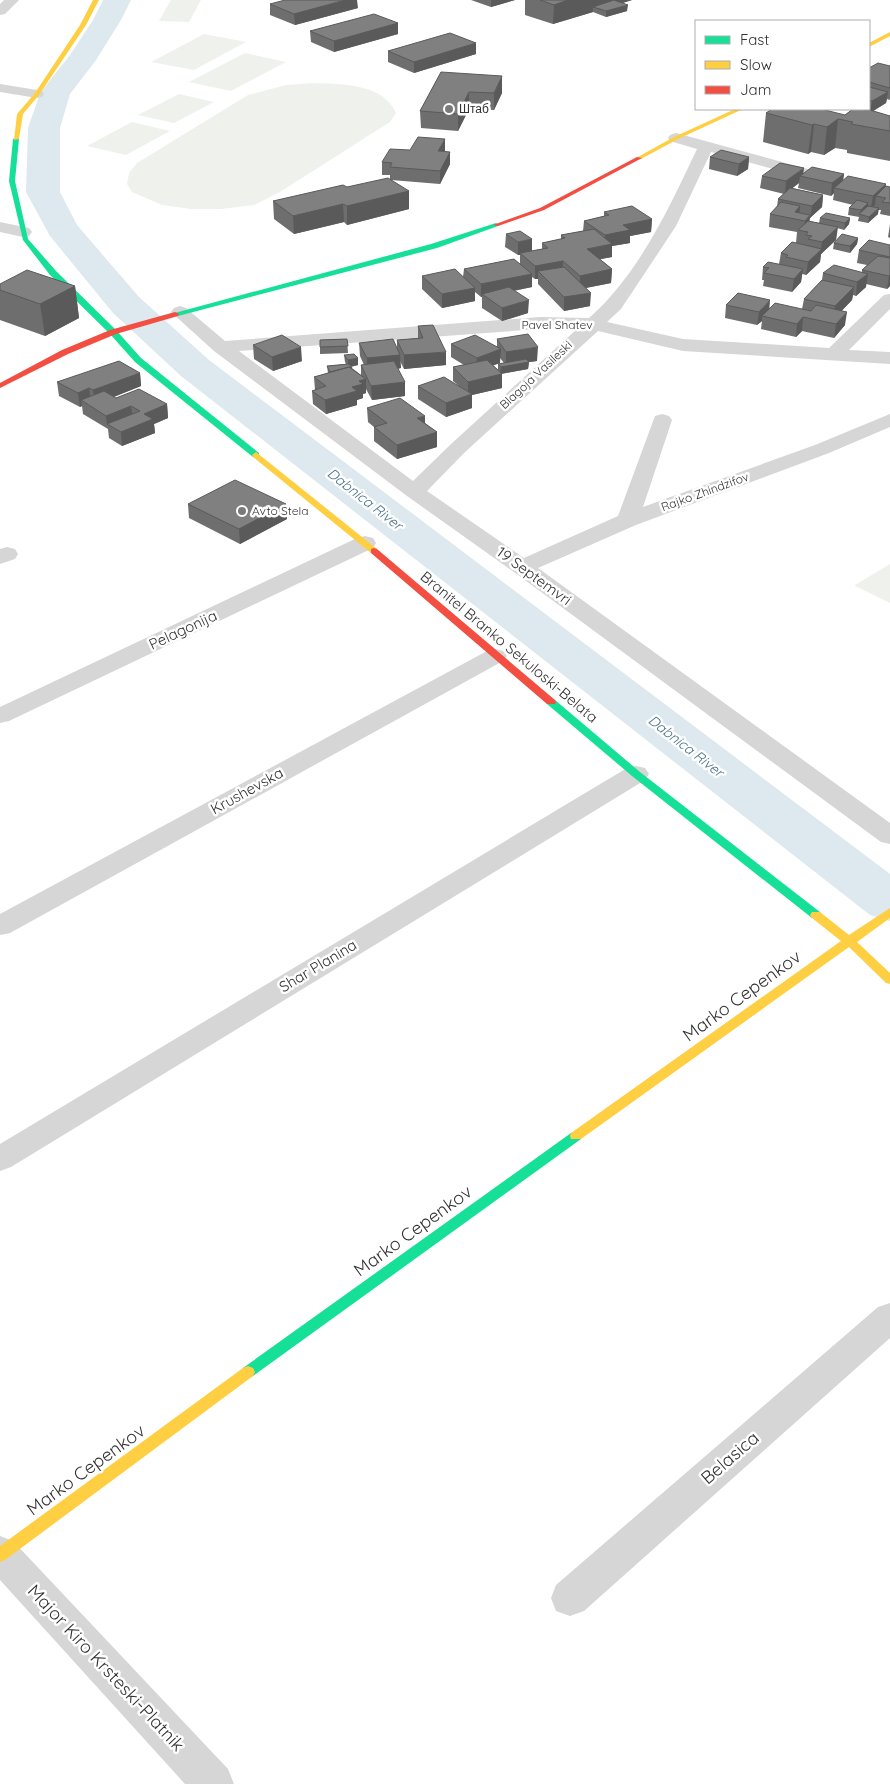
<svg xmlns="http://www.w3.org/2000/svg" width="890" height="1784" viewBox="0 0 890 1784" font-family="Quicksand,sans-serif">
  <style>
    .green { fill: #eff2ec }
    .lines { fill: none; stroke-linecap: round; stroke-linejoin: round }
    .river { fill: #dde9ef; fill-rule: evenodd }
    .street { fill: #d6d6d6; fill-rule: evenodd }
    .fast { fill: #16e098; fill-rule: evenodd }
    .slow { fill: #ffcf43; fill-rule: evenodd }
    .jam { fill: #f24e42; fill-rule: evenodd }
    .wall { fill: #6e6e6e; fill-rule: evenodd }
    .shaded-wall { fill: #5a5a5a }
    .building { fill: #808080; stroke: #5a5a5a }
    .poi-dot { fill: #7a7a7a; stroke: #fff; stroke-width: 2 }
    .labels { text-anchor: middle; stroke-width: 5; stroke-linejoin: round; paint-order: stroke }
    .far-poi-label { font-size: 12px; fill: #323232; stroke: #fff; text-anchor: start }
    .far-street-label { font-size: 12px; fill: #323232; stroke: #fff }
    .far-water-label { font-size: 14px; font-style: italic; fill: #49738b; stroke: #fff }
    .street-label { font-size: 15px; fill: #323232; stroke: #fff }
    .near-street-label { font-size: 18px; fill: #323232; stroke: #fff }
  </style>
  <rect width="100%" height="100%" fill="#fff"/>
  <path class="green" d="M171,0H201L189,22L159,21Z
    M204,34L246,42L194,70L151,62Z
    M245,53L286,62L231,91L189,82Z
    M312,83C341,84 383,83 396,113L390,122L280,192L254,205L221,209H191L162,205L132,192L127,184L129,173L137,163L248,95L286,85Z
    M179,94L214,102L174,123L138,115Z
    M132,122L170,131L126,155L87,146Z
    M890,564V603L855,586V585Z"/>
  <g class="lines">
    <path class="river" d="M103,0H131L121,20L96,60L70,94L60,128V192L77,225L139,297L209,360L890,874V921L870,915L181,376L113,313L50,236L26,192L28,128L40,93L70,55L93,20Z"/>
    <path class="street" d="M4,0H19L5,14L0,15V4Z
      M0,84L37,90L42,91L44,94L42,97L37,98L0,92Z
      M676,133L819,172L821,175L819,178L813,180L711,152L676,226L621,309L607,322L683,339L829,348L884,295L890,294V309L849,350L890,352V364L683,351L598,331L464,453L427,491L524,558L618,516L655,416L662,414L669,416L672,420L643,507L815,445L890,414V427L829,453L636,525L538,568L890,823V844L881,842L514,572L407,496L214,351L171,312L174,308L180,306L186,308L225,341L540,317L589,318C639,274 669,208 697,149L670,141L668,138L670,135ZM540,329H577L450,445L413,481L239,351Z
      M0,222L29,228L32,232L29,236L23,237L0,232Z
      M365,536L373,538L376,543L373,548L9,721L0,723V707L357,538Z
      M7,547L15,549L18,554L15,559L0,564V549Z
      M495,649L503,651L507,656L503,661L10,933L0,935V914L487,651Z
      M636,766L645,768L649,774L645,780L11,1167L0,1171V1144L627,768Z
      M890,1303V1338L584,1611L570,1616L556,1611L551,1598L556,1585L878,1307Z
      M0,1536L13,1541L228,1769L234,1784H185L0,1580Z"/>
    <path class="fast" d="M16,137L19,139L15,181L28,239L56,271L116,330L141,358L259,453V457H253L135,362L110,334L50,275L23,240L9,181L13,139Z
      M496,223L499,225L498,226L437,248L178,316L171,314L431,244Z
      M551,699L555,700L640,772L820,912L822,915L820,918H812L632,776L547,704L546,702L547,700Z
      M576,1131L581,1133L582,1136L581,1139L253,1376L248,1378L243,1376L241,1372L243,1368L571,1133Z"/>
    <path class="slow" d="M93,0H99L86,25L39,95L23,114L19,139L14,140L17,114L35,93L80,25Z
      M890,32V36L869,47V43Z
      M735,109H743L678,139L641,159L636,158L674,137Z
      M256,452L377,549V553H371L253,457L252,455Z
      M890,908V918L857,942L890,973V984L886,983L849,947L581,1139H571L570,1136L571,1133L841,941L812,918L810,915L812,912H820L849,935Z
      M248,1366L253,1368L255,1372L253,1376L5,1560L0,1562V1546L243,1368Z"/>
    <path class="jam" d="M637,157L642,158L544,210L498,226L493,225L540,208Z
      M175,312L179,314L178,316L116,334L68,354L0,388V383L62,350L110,330Z
      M374,548L377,549L555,700L556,702L555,704H547L371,553V549Z"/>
  </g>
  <path class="wall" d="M471,0H515L491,7Z
    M525,0H632L622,3L627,11L606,17L593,12L553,24L525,15Z
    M270,4L358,8L295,25L270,15Z
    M398,23V34L334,52L311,42L310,31Z
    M476,43V54L414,73L388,62V51Z
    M890,66V100L887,99L886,103L873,111L890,116V161L847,153V150L835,148L824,155L811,152L808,154L763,142L766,113L845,115L853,109H869V68Z
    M441,72L502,93L494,110L469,109L458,131L421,128L420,111Z
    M410,150L450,152V164L440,184L391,180L409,191V209L347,225L344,222L294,234L274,219L273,201L390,179V175H382V162Z
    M710,157H749L748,169L737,176L709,169Z
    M803,173L844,174L843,180L886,184L885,187H890V216L880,214L881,210H878V214L868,223L858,221L859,217L848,215L849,208L853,205L833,200L834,193L831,196L798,188L799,183L792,188L823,195L822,207L810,218L809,221L819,223L820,218H850L849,224L844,230L837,228L836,240L821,254L820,262L806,275L802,274L801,282L792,292L763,286L764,280H762L763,267L779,264L781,253L804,245L796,243L797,232L769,227L770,214L777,207L778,199L784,194L760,188L762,176Z
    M604,212L652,219L651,232L630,236V243L612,246V257L600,259L612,269L611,283L586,288L590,306L564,311L538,284V279H535L532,277V287L514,291L528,313L502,321L482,308V297H481L475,292V301L442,308L422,289V276L463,277L464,269L520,263V255H518L505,247L506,234L532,251L542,249V243L561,239V235L583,231L584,221L604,216Z
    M890,224V238L888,237Z
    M858,238L857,244L850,253L833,249L834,243Z
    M890,245V286L887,289L866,284V287L856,296L853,295L852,300L842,310L845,325L834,338L802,331L796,337L761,329L762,321L757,325L725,318L726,305L769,309H802L804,299L822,280L823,273H862V270L867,265L857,263L859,250Z
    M0,284L75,286L79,318L45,336L0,320Z
    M418,326L446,365L404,369L400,361L401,368L398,369L405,396L372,400L366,389V393L363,394V398L357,400V405L326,414L313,404L312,391L315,390L314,377L328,373L327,366L346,364L345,362L344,355L358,365L351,367L352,368L361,375V365H364L360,356L359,343L397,349V340L418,338Z
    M347,339L348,353L320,354V340Z
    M497,339L537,361L529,362L528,369L501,374H502V388L472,395V408L446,417L418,399V386L458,385L453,381V367L464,365L451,357V344L497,347ZM500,358L504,363L498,364V370L493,365L500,363Z
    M253,345L302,361L273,371L254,359Z
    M140,373L141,386L114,397L116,398L167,404L168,418L154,424L155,433L122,446L109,438L108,429L83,414L82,406L80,407L59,396L57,382Z
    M367,408L425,423L437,432V447L397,459L374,441V427L368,422Z
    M188,504H286L287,519L240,544L189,518Z"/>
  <path class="shaded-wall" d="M345,0H357L358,8L295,25L294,14Z
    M491,0H515L491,7Z
    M568,0H632L601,10L593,7V12L553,24L554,5Z
    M628,5L627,11L606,17V11Z
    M398,23V34L334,52V41Z
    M476,43V54L414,73V62Z
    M502,76V93L494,110V93Z
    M469,92V109L458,131V114Z
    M888,92L886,103L870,113L872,101Z
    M838,119L835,148L824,155L827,127Z
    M814,124L811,152L808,154L812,125Z
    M445,139V151H438Z
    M450,152V164L440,184V171Z
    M749,157L748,169L737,176L739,164Z
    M804,168L803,176H800L799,183L785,194L786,181Z
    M844,174L842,187L834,188V193L831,196L832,183Z
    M886,184L884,197L876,196L875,205L871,208L873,196Z
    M409,191V209L347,225V206Z
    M823,195L822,207L810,218L812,206Z
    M868,203V209L860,214L861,210Z
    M343,204L344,222L294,234L293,216Z
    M800,206L799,219L795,212Z
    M879,208L878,214L868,223L869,217Z
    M810,215L809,228L804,231L805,221Z
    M850,218L849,224L844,230L845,223Z
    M652,219L651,232L630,236V243L612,246V257L586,262L587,249L604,246L605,235L623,225Z
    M838,227L836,240L821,254L820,262L806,275L808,262L821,250L822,242Z
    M858,238L857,244L850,253V246Z
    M532,239V252L520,253V255H518V242Z
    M563,261L562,274L538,271V279H535V266Z
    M612,269L611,283L580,289V276Z
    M803,269L801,282L792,292L794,279Z
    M532,274V287L485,296L482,294V297H481V284Z
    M868,274L866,287L856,296L857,282Z
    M890,275V286L887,289L889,276Z
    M75,286L79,318L45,336L40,304Z
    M854,287L852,300L834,319L835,306Z
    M475,288V301L442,308V294Z
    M591,293L590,306L564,311V297Z
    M529,300L528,313L502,321V308Z
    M770,300L769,313L762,316V321L757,325L759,312Z
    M847,312L845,325L834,338L836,324Z
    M803,317L802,331L796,337L797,324Z
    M301,347L302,361L273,371L272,357Z
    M538,347L537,361L529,362L528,369L500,374L501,367L506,365V352Z
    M501,349L500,363L476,372L477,358Z
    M446,352V365L404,369V355Z
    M400,355L401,368L367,372V358Z
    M358,358V365L348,367V360Z
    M140,373L141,386L95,404L93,390Z
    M502,374V388L472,395V408L446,417V403L468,395V382Z
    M366,379V393L363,394V398L357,400V405L326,414L325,400L359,381Z
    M405,382V396L372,400L371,386Z
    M89,388L91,402L81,400L82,406L80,407L78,393Z
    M167,404L168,418L154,424L155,433L122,446L121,432L144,414Z
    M131,406L133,420L107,424L106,416Z
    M425,416V430L417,418Z
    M437,432V447L397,459V445Z
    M286,504L287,519L240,544L239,529Z"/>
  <path class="building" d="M285,0H345L294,14L270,4Z
    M540,0H568L554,5Z
    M614,0L628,5L606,11L593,7Z
    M374,14L398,23L334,41L310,31Z
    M450,33L476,43L414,62L388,51Z
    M878,63L890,66V88L869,82V68Z
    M441,72L502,76L494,93L469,92L458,114L420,111Z
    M869,87L888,92L872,101L869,100Z
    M772,109H821L845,115L853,109L870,110L890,116V131L851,124L853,122L838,119L827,127L814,124L812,125L766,113Z
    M418,137L445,139L438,151L450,152L440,171L390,167L392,163L382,162L390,149L410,150Z
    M721,150L749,157L739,164L710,157Z
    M780,163L804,168L786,181L762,176Z
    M812,167L844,174L832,183L800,176Z
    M848,176L886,184L873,196L834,188Z
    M388,178L409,191L347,206L343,204L293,216L273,201L343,185L347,187Z
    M886,186L890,187V203L882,202L886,198L876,196Z
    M790,188L823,195L812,206L778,199Z
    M857,200L868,203L861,210L849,208Z
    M781,202L800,206L795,212L810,215L805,221L770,214Z
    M632,206L652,219L623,225L630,230L605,235L584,221L609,215L604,212Z
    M868,206L879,208L869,217L859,214Z
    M826,213L850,218L845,223L820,218Z
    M808,221L838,227L822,242L808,239L812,236L806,235L808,232L798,230Z
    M594,229L612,244L587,249L612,269L580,276L563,261L535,266L520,253L548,248L542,243L565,238L561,235Z
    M520,231L532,239L518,242L506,234Z
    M842,234L858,238L850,246L834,243Z
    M869,240L890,245V257L859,250Z
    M792,242L822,249L808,262L786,257L788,255L781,253Z
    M878,256L890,258V275L889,276L862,270Z
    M514,259L532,274L481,284L464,269Z
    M768,262L803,269L794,279L764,273L769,268L763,267Z
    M834,265L868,274L857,282L823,273Z
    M564,267L591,293L564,297L538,271Z
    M455,269L475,288L442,294L422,276Z
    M27,270L75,286L40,304L0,290V284Z
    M822,280L854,287L835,306L804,299Z
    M509,287L529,300L502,308L482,294Z
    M738,293L770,300L759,312L726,305Z
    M775,303L811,311L816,305L847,312L836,324L803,317L797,324L762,316Z
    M433,325L446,352L404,355L397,340L423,338L418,326Z
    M528,334L538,347L506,352L497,339Z
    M282,335L301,347L272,357L253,345Z
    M475,335L501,349L477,358L451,344Z
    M347,339L348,346L320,347V340Z
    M393,339L400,355L367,358L359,343Z
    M354,354L358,358L348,360L344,355Z
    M526,359L529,362L501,367L498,364Z
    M487,360L502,374L468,382L453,367Z
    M119,361L140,373L93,390L89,388L78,393L57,382Z
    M394,361L405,382L371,386L361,365Z
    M349,364L352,368L349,367L330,372L327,366Z
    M349,367L366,379L359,381L363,384L352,387L357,391L325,400L312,391L326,386L314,377Z
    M444,377L472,394L446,403L418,386Z
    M139,389L167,404L144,414L153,419L121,432L107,424L140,411L131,406L106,416L81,400L104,391L116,398Z
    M400,398L425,416L417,418L437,432L397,445L374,427L387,423L367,408Z
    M235,480L286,504L239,529L188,504Z"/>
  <g class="poi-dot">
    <circle cx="449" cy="109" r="5"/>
    <circle cx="242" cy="511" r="5"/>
  </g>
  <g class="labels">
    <g class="far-poi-label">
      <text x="459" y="113">Штаб</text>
      <text x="252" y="515">Avto Stela</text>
    </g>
    <g class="far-street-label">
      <text x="557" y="329">Pavel Shatev</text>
      <text transform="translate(536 375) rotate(-43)" y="4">Blagoja Vasileski</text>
      <text transform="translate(705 492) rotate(-20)" y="4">Rajko Zhindzifov</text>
    </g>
    <g class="far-water-label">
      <text transform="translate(365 499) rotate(38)" y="5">Dabnica River</text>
      <text transform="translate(686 746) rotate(38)" y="5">Dabnica River</text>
    </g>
    <g class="street-label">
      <text transform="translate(534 576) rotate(36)" y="5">19 Septemvri</text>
      <text transform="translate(183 630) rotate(-25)" y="5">Pelagonija</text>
      <text transform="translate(509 647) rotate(40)" y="5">Branitel Branko Sekuloski-Belata</text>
      <text transform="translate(247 791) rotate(-29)" y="5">Krushevska</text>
      <text transform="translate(318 966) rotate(-31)" y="5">Shar Planina</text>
    </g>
    <g class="near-street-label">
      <text transform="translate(742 996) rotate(-36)" y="6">Marko Cepenkov</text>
      <text transform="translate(413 1231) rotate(-36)" y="6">Marko Cepenkov</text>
      <text transform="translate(730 1458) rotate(-41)" y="6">Belasica</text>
      <text transform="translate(86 1470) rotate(-36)" y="6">Marko Cepenkov</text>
      <text transform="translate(106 1668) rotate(47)" y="6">Major Kiro Krsteski-Platnik</text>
    </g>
  </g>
  <rect x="695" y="20" width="175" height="90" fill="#ffffff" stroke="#adadad"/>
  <rect x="705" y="36" width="25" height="8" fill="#16e098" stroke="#adadad"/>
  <text x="740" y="45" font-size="15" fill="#323232">Fast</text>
  <rect x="705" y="61" width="25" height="8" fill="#ffcf43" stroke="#adadad"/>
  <text x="740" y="70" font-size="15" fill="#323232">Slow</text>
  <rect x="705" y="86" width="25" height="8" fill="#f24e42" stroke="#adadad"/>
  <text x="740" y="95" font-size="15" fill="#323232">Jam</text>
</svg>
